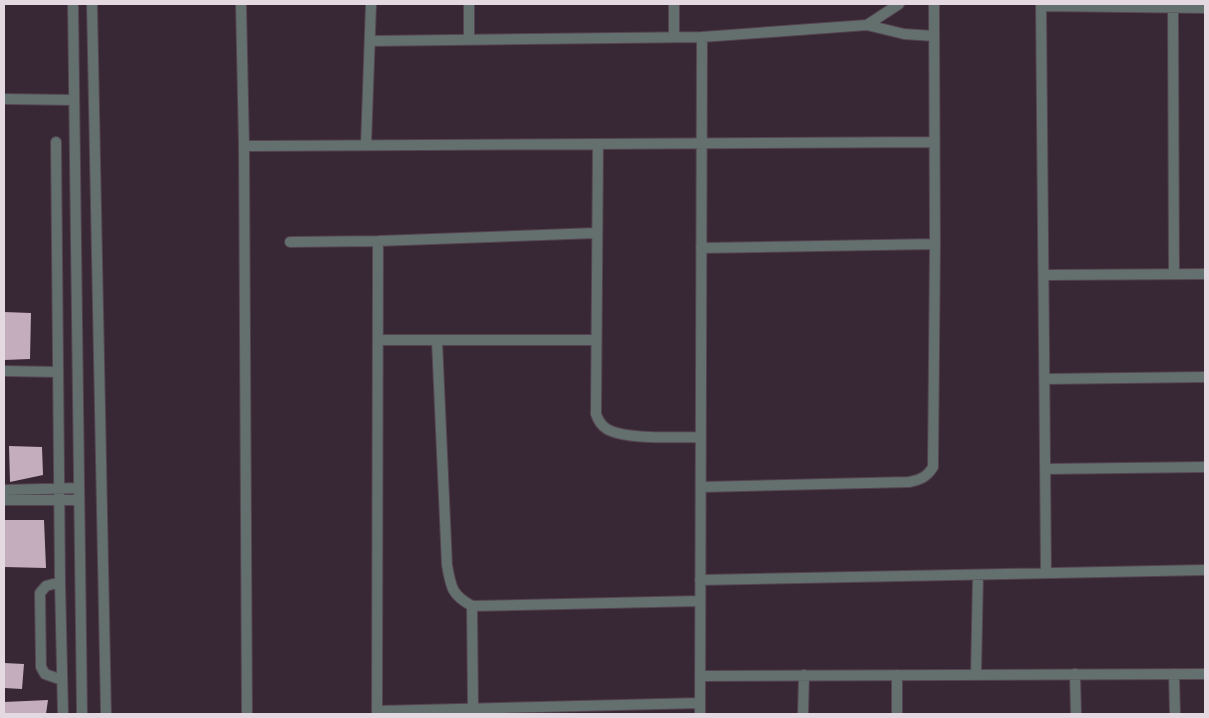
<svg xmlns="http://www.w3.org/2000/svg" width="1209" height="718" viewBox="0 0 1209 718" font-family="Roboto,sans-serif">
  <style>
    .building { fill: #c4adbd }
    .lines { fill: none; stroke-linecap: round; stroke-linejoin: round }
    .minor-casing { stroke: #544350; stroke-width: 12 }
    .minor { stroke: #63706e; stroke-width: 10 }
  </style>
  <rect width="100%" height="100%" fill="#382734"/>
  <path class="building" d="M4,312L31,313L30,359L4,360Z
    M9,446L42,447L43,475L10,482Z
    M4,520H44L46,568L4,567Z
    M4,663L24,664L22,689L4,688Z
    M48,700L46,714H4V702Z"/>
  <g class="lines">
    <g class="minor-casing">
      <path id="minor" d="M73,4L82,714
        M92,4L106,714
        M241,4L244,146L247,714
        M469,4V40
        M674,4V37
        M1041,4L1046,573
        M1041,6L1205,8
        M1173,7L1174,274
        M867,25L899,4
        M370,41L702,37L867,25L904,34L934,36
        M4,99L74,100
        M56,142L60,582L63,714
        M598,144L596,414C598,420 602,426 607,429C625,440 679,437 701,437
        M366,145L371,4
        M244,146L934,142
        M290,242L378,241L596,233
        M701,248L935,244
        M1044,275L1205,274
        M378,340H596
        M437,341L447,565C451,588 452,595 472,606L700,601
        M4,371L58,372
        M1045,379L1205,377
        M1045,469L1205,467
        M701,487L909,482C920,480 927,477 933,467L935,244L934,4
        M4,490L79,488
        M4,500H79
        M700,580L1205,570
        M60,582L46,586L40,593L41,667L45,674L62,680
        M472,606L473,708
        M1075,674L1076,714
        M1174,674L1175,714
        M897,675V714
        M976,675L978,575
        M700,676L1205,674
        M377,711L700,703
        M377,714L378,241
        M700,714L702,37
        M803,714L804,675"/>
    </g>
    <use href="#minor" class="minor"/>
  </g>
  <rect width="1209" height="718" fill="none" stroke="#e4d8e1" stroke-width="10"/>
</svg>
